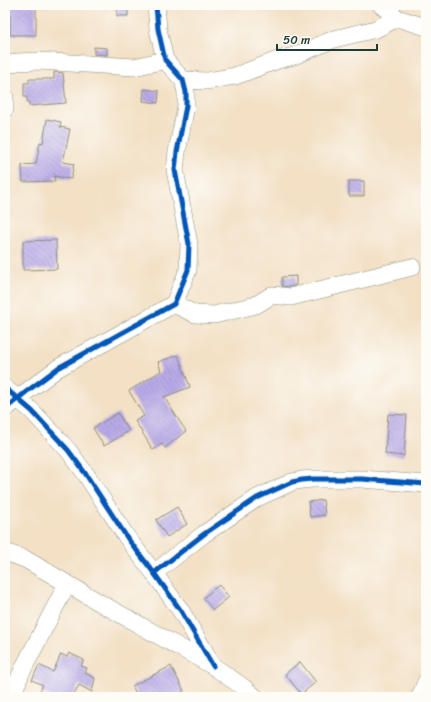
<svg xmlns="http://www.w3.org/2000/svg" width="431" height="702" viewBox="0 0 431 702" font-family="Sriracha,sans-serif">
  <style>
    .building { fill: url(#building-back-hatch) }
    .lines { fill: none; stroke-linecap: round; stroke-linejoin: round }
    .minor-casing { stroke: #898e7c; stroke-width: 18 }
    .minor { stroke: #fff; stroke-width: 17 }
    .cycleway-casing { stroke: #fdfcf7; stroke-width: 8 }
    .cycleway { stroke: #0057b8; stroke-width: 5 }
  </style>
  <defs>
    <pattern id="building-back-hatch" width="6" height="6" patternUnits="userSpaceOnUse"><rect width="6" height="6" fill="#b9aae8"/><path d="M-1 5l2 2M0 0l6 6M5-1l2 2" fill="none" stroke="#968cbd"/></pattern>
  </defs>
  <rect width="100%" height="100%" fill="#fdfcf7"/>
  <filter id="ink" filterUnits="userSpaceOnUse"><feTurbulence type="fractalNoise" baseFrequency=".025" numOctaves="2"/><feDisplacementMap in="SourceGraphic" scale="8" xChannelSelector="R" yChannelSelector="G"/><feConvolveMatrix kernelMatrix="1 2 1 2 8 2 1 2 1" color-interpolation-filters="sRGB"/></filter>
  <filter id="wash" filterUnits="userSpaceOnUse"><feTurbulence type="fractalNoise" baseFrequency=".012" numOctaves="4" result="noise"/><feDisplacementMap in="SourceGraphic" scale="16" xChannelSelector="R" yChannelSelector="G"/><feGaussianBlur stdDeviation="0.9" result="paint"/><feColorMatrix in="noise" values="0 0 0 0 0 0 0 0 0 0 0 0 0 0 0 0 0 1.4 0 .05"/><feComposite in="paint" operator="in"/></filter>
  <g filter="url(#wash)">
    <rect width="100%" height="100%" fill="#f3e0c5"/>
    <g id="blocks">
      <path class="building" d="M10,5H36V35H10Z
        M117,5H128V16H117Z
        M94,47L107,48V55L94,54Z
        M54,72L63,73L66,103L29,106V102H27V97H24V83H29V79H54Z
        M144,89L159,91L158,103L143,101Z
        M47,119L61,122L60,127L70,129L63,162L74,164L71,179L54,176L55,181L23,182L22,165L36,164L40,142L43,143Z
        M349,181H364V196H349Z
        M56,240L57,269L23,270V241Z
        M296,276V285L290,287L282,286V277Z
        M178,355L190,387L164,397L182,425L186,431L165,448L162,444L153,450L135,421L144,416L129,391L161,371L158,362Z
        M118,413L129,431L104,446L93,428Z
        M388,414L407,415L404,456L385,454Z
        M323,500L325,515L310,517L308,502Z
        M177,507L187,524L167,537L156,520Z
        M219,585L229,597L213,610L203,598Z
        M69,653L84,660L81,666L87,668L85,673L95,678L92,692L79,685L72,697H51L40,691L43,685L32,680L39,665L53,672L61,654L67,657Z
        M300,662L316,682L301,694L285,674Z
        M171,666L184,691L172,697H138L132,686Z"/>
    </g>
  </g>
  <g filter="url(#ink)">
    <use href="#blocks" fill-opacity="0" stroke="#898e7c" stroke-width="1"/>
    <g class="lines">
      <g class="minor-casing">
        <path id="minor" d="M381,5L397,18L426,27
          M5,66L17,62L39,61L134,67L165,60
          M183,80L207,81L235,76L278,60L294,56L334,39L376,29L397,18
          M5,97V109
          M174,304L195,314L214,315L256,305L272,295L291,297L412,267
          M5,388L32,411L68,450L85,473L128,539L154,573L181,611L213,666
          M5,409L26,392L58,368L174,304L188,270L189,244L175,170L177,152L186,106V92L183,80L165,60L158,29L156,5
          M5,552L25,559L102,604L213,666L243,687L255,697
          M154,573L204,534L257,498L292,482L302,480L313,479H362L426,484
          M11,697L23,669L67,584
          M420,697L426,682"/>
      </g>
      <use href="#minor" class="minor"/>
      <g class="cycleway-casing">
        <path id="cycleway" d="M5,388L32,411L68,450L85,473L128,539L154,573L181,611L213,666
          M5,409L26,392L58,368L174,304L188,270L189,244L175,170L177,152L186,106V92L183,80L165,60L158,29L156,5
          M154,573L204,534L257,498L292,482L302,480L313,479H362L426,484"/>
      </g>
      <use href="#cycleway" class="cycleway"/>
    </g>
  </g>
  <rect width="431" height="702" fill="none" stroke="#fdfcf7" stroke-width="20"/>
  <path d="M277 44v6h100v-6" fill="none" stroke="#1f3d34" stroke-width="2"/>
  <text x="283" y="44" font-size="12" fill="#1f3d34" stroke="#fdfcf7" stroke-width="3" paint-order="stroke">50 m</text>
</svg>
